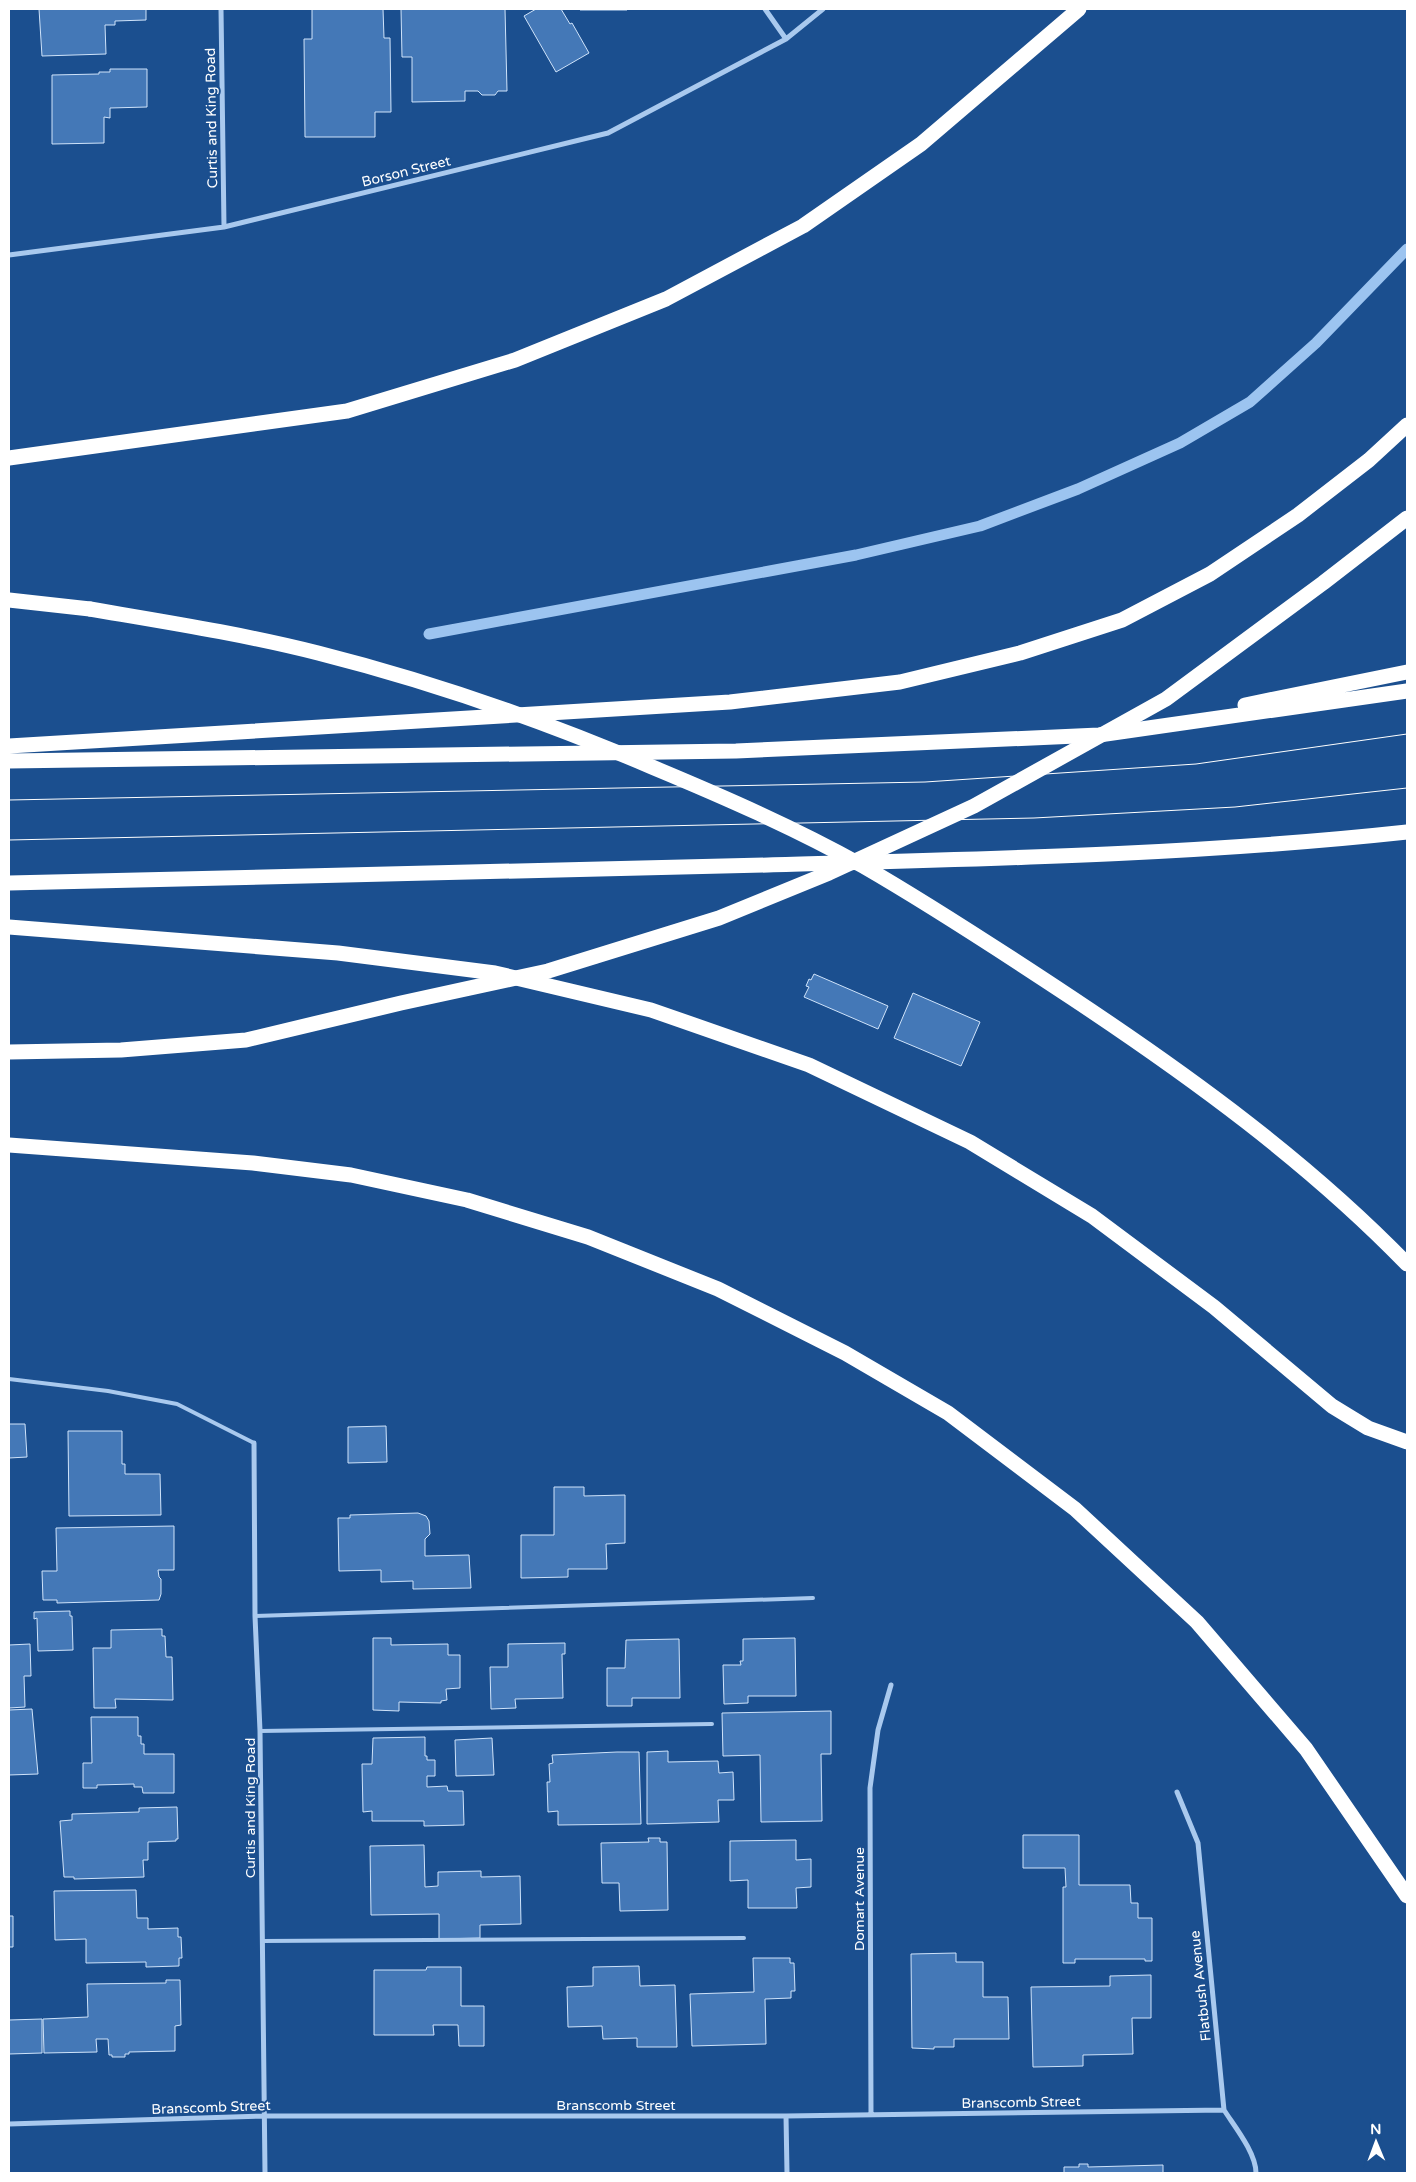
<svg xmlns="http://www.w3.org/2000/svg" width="1416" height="2182" viewBox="0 0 1416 2182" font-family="'Varela Round',sans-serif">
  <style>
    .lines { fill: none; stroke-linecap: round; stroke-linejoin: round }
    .stream { stroke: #9cc4f0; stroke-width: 11 }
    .building { fill: #4478b7; stroke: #cfe3fa }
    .lane { stroke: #a9c9ee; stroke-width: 4 }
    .street { stroke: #a9c9ee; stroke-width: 5 }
    .highway { stroke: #fff; stroke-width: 15 }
    .tram { stroke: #fff; stroke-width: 1 }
    .highway-bridge { stroke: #fff; stroke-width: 15 }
    .labels { text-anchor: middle; stroke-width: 4; stroke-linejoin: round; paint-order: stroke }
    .street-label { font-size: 14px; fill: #fff; stroke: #1b4f8f }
  </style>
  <rect width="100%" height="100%" fill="#1b4f8f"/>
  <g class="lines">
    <path class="stream" d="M429,634L856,555L980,526L1078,489L1180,443L1250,402L1316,343L1407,249"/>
  </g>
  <path class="building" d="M39,9H146V20L115,21V25H105L106,54L42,56Z
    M312,9H383L384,38H390L391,112H375V137H305L304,39H312Z
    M401,9H505L507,91H498L495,95H482L478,91H465V101L412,102V57H402Z
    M536,9H561L570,24L572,23L589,53L556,72L524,16Z
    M580,9H627V10H580Z
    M110,69H147V107L110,108V118L104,117V143L52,144V75L99,74V72H110Z
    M814,974L888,1006L878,1029L804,997L809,987L806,986L809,979L811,980Z
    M913,993L980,1022L961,1066L894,1038Z
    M9,1424H25L27,1457L9,1458Z
    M386,1426L387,1462L348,1463V1427Z
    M68,1431H122V1464H125V1474H160L161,1515L69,1516Z
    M554,1487H584V1496L625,1495V1543L606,1544L607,1569H568V1577L521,1578V1535H554Z
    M418,1513L426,1516L429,1521L430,1534L425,1539V1556L469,1555L471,1588L413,1589V1581L381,1582V1570L339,1571L338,1518H350V1515Z
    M174,1526V1570H158L159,1577L161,1579V1594L159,1600L57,1603V1600H43L42,1571H57L56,1528Z
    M70,1611V1616H72L73,1650L38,1651L37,1618L34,1619V1612Z
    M162,1629V1636H165L166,1657H172L173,1700L115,1699L116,1708H94L93,1648H111V1630Z
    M373,1638H391V1645L448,1644V1655H460V1688L446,1689L447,1700L441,1701V1703L399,1702V1711L373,1710Z
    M795,1638L796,1696H748V1703L724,1704L723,1665H741L740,1661H743V1639Z
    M679,1639L680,1698H632V1706H607V1668H625L626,1640Z
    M565,1643V1654H562L563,1698L515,1699L516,1708L491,1709L490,1667H508V1644Z
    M30,1644L31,1676H24L25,1707L9,1708V1645Z
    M32,1709L38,1774L9,1775V1710Z
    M831,1711V1754H821L822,1821L761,1822L760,1755L723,1756L722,1713Z
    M91,1717H138V1736H141V1744H144V1754H174V1793H143L142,1787H134V1784L97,1785V1788H83V1763H92Z
    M425,1737V1756H427V1760H435V1776H427V1787L447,1786L448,1791H463L464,1825L424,1826V1821H372V1811L363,1812L362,1764H372L373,1738Z
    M492,1738L494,1775L456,1776L455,1740Z
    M668,1751V1762L718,1761L719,1773L733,1772L734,1800H718L719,1822L647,1824V1752Z
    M617,1752H639L641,1824L558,1825V1811L548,1812L547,1782H550L549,1764L553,1763L552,1755Z
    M177,1807L178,1839H176V1841L148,1842V1860H143L144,1877L74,1879V1877H64L60,1821L72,1820V1814L139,1812V1808Z
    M1023,1835H1079V1885H1130L1131,1903H1138V1918H1152V1961H1145V1959H1075V1963H1063V1887H1066L1065,1868H1023Z
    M648,1838H660V1842H667L668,1910L620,1911L619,1883H602L601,1843L649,1842Z
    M796,1840V1860L811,1859V1887L796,1888L797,1908H748V1880L730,1881V1841Z
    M424,1845L425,1887L438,1886V1872L481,1871V1877L520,1876L521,1924L480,1925V1938L439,1939V1914L371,1915L370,1846Z
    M136,1890L137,1918H148V1929L178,1928V1937H181L182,1958H179V1966L146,1967V1962L86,1963V1939L55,1940L54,1891Z
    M9,1916H13V1947H9Z
    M956,1953V1962H983V1997H1008L1009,2039H954V2047H934V2049L912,2048L911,1954Z
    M753,1958H790V1963H794L795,1991H791V1998L765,1999L766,2044L692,2046L690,1994L754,1992Z
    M639,1966L640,1986L675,1985L677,2047H637V2038L603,2039L602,2026L568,2027L567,1987L593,1986V1967Z
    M427,1967H461V2006H484V2046H459L458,2025H433L434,2035H374V1970H426Z
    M1151,1975V2018H1132L1133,2054L1083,2055V2066L1033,2067L1031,1987L1110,1986V1976Z
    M166,1980H180L181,2025L175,2026V2051L129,2052V2054H125V2057H112V2055H109L108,2039H96L97,2052L44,2053L43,2019L88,2017L87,1984L166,1983Z
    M42,2019V2053L9,2054V2020Z
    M1079,2164H1088V2167L1163,2165V2173H1064V2167H1079Z"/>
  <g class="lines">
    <path class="lane" d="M9,1379L108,1391L177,1404L254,1443
      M255,1616L813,1598
      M260,1731L712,1724
      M262,1941L744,1938"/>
    <path class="street" d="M221,9L224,227
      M765,9L786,39
      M9,255L224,227L608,133L786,39L823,9
      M254,1443L255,1616L260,1731L265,2173
      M1177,1792L1198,1843L1224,2110C1235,2127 1256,2153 1256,2173
      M871,2115L870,1788L878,1730L891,1685
      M786,2116L787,2173
      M9,2124L264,2116H786L1224,2110"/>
    <path class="highway" d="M9,458L347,411L515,360L666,299L803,226L921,144L1079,9
      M9,600L90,609
      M1245,705L1407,672
      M9,746L730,702L900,682L1020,653L1122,620L1210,574L1298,515L1369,460L1407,425
      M9,761L736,751L1099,735L1407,691
      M9,883C262,879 515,872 768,865C982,859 1195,855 1407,832
      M9,927L338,953L495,973L651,1010L809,1065L970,1142L1092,1216L1214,1307L1332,1406L1368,1428L1407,1442
      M9,1145L253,1163L351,1175L467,1200L588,1237L718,1289L845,1353L948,1413L1075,1509L1197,1622L1306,1749L1407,1896"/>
    <path class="tram" d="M9,800L925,782L1196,764L1407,734
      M9,840L1034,818L1235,807L1407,788"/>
    <path class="highway-bridge" d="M90,609C166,622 243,634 318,653C433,682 544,721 652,767C724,797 795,828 863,866C934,907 1004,953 1072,998C1191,1077 1308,1162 1407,1264
      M9,1052L121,1050L246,1040L401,1003L548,971L719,918L829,873L974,806L1166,699L1323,583L1407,518"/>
  </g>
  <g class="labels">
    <g class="street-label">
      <text transform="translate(211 118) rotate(-91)" y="5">Curtis and King Road</text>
      <text transform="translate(406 171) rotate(-14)" y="5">Borson Street</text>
      <text transform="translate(250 1808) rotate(-90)" y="5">Curtis and King Road</text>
      <text transform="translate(859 1899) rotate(-90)" y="5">Domart Avenue</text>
      <text transform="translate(1200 1986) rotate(-96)" y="5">Flatbush Avenue</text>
      <text transform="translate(1021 2102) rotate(-1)" y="5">Branscomb Street</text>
      <text x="616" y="2110">Branscomb Street</text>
      <text transform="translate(211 2107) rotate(-2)" y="5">Branscomb Street</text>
    </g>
  </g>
  <rect width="1416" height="2182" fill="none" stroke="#ffffff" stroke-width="20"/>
  <g transform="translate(1376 2142) rotate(359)" stroke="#1b4f8f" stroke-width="4" paint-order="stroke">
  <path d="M0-4L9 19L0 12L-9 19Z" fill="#ffffff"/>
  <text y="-8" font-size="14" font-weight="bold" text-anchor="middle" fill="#ffffff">N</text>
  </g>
</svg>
